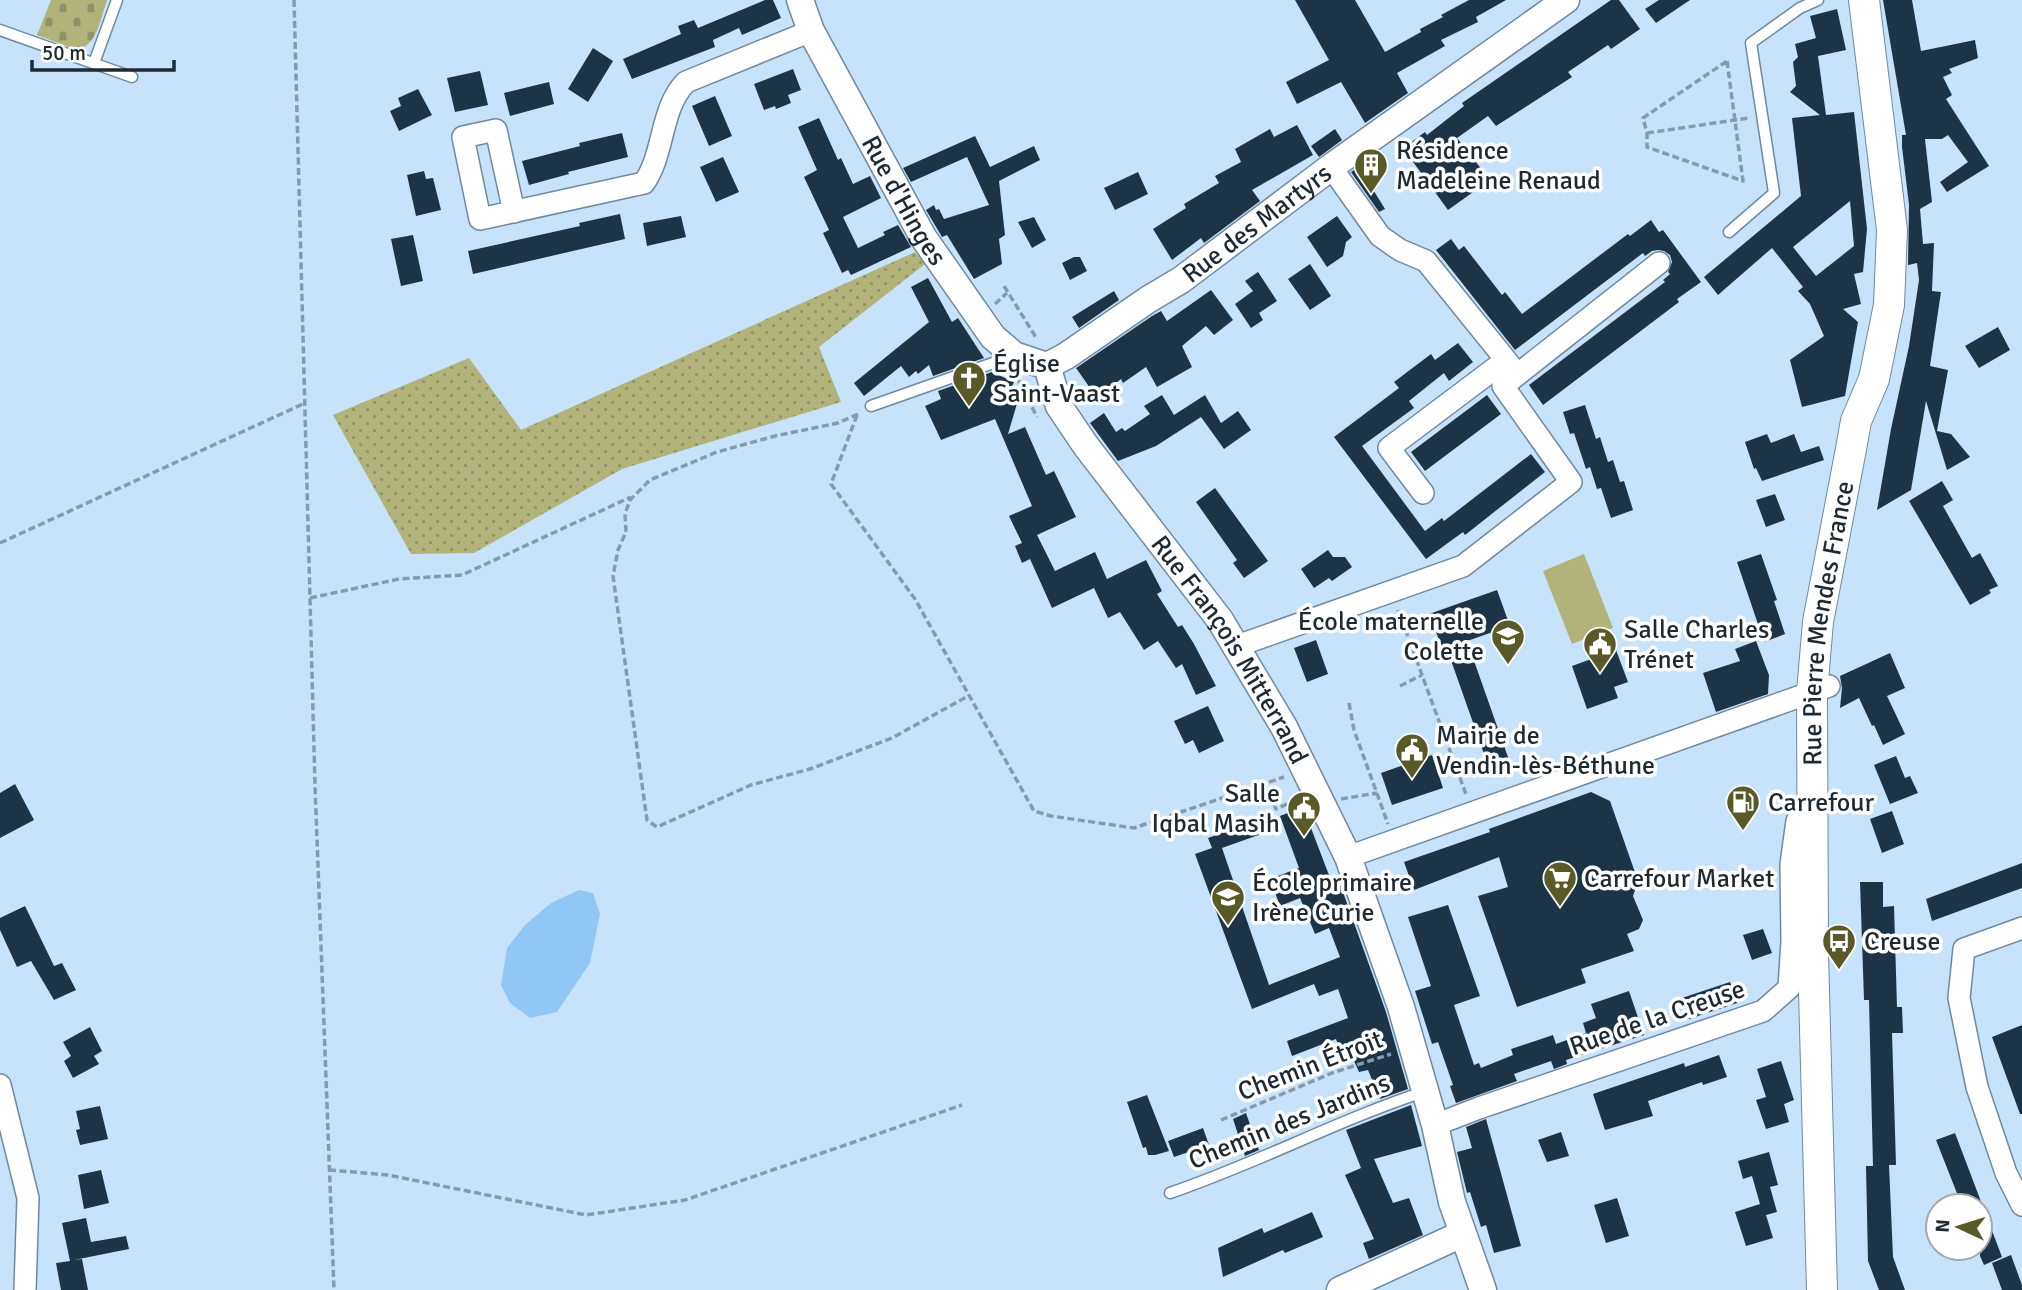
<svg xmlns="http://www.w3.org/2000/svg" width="2022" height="1290" viewBox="0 0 2022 1290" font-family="Signika,sans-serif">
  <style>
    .grass { fill: url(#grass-dots) }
    .cemetery { fill: url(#cemetery-stones) }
    .pitch { fill: #b1b37a }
    .water { fill: #91c7f5 }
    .building { fill: #1d3447; fill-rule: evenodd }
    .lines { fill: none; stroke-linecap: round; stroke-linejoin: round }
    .service-casing { stroke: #7089a0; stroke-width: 13 }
    .minor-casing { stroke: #7089a0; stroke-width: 24 }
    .tertiary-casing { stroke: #7089a0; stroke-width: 29 }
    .secondary-casing { stroke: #7089a0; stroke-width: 32 }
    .path { stroke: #859bad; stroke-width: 3.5; stroke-dasharray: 7 3.5; stroke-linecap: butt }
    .service { stroke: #fff; stroke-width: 10 }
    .minor { stroke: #fff; stroke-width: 21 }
    .tertiary { stroke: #fff; stroke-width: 26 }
    .secondary { stroke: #fff; stroke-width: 30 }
    .labels { text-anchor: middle; stroke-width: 7; stroke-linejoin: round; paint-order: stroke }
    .poi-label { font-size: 26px; fill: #1e2932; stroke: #fff; text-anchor: start }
    .street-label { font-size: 26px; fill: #1e2932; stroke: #fff }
  </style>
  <defs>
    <pattern id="grass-dots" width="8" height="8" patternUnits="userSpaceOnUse" patternTransform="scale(1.75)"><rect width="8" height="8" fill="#b1b37a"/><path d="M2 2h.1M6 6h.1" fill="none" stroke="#8f9265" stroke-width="1.8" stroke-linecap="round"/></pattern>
    <pattern id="cemetery-stones" width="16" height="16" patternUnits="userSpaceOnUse" patternTransform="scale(1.75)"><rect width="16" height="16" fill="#b1b37a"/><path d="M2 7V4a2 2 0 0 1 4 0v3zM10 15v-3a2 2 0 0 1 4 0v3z" fill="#8f9265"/></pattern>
  </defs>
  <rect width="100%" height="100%" fill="#c7e3fc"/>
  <path class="grass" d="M915,252L925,264L819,347L841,402L622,469L474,553L411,554L333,415L469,358L521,430Z"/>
  <path class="cemetery" d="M51,0H107C101,17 96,51 74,49L37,35Z"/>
  <path class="pitch" d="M1584,554L1613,628L1572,644L1543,571Z"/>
  <path class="water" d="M579,890L593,893L600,914L590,963L557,1012L530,1018L510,1003L501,985L507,948L525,925L551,903Z"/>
  <path class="building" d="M765,0H773L781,18L742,35L739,28L713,40L715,47L632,79L623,59L681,34L678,26L694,20L698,28Z
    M1295,0H1355L1385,52L1421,32L1420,29L1443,17L1441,15L1469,0H1506L1476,17L1478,22L1441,40L1445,46L1397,73L1408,93L1365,123L1341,82L1297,104L1286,82L1329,60Z
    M1611,0H1619L1640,29L1611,49L1608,45L1568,72L1572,77L1496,126L1488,116L1457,138L1490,180L1448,210L1403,148L1425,132L1427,135L1464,106L1462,103Z
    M1659,0H1690L1656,23L1645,9Z
    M1883,0H1912L1921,51L1975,40L1978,58L1949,69L1952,73L1943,77L1952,95L1946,99L1989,166L1947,192L1940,182L1968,162L1948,135L1942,139H1925L1932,202L1920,209L1923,244L1934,243L1932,291L1941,292L1930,366L1948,370L1937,431L1951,434L1970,457L1947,470L1926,401L1911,490L1877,510L1891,429L1909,346L1919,280L1917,263L1908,265L1909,205L1902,147V135H1906Z
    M1837,9L1846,50L1818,56L1826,115L1854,112L1867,229L1863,272L1854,274L1861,304L1843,309L1858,322L1845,396L1802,407L1790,360L1824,336L1810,304L1798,291L1803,287L1772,248L1718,295L1704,277L1801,196L1792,118L1820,115L1790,92L1796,86L1793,62L1798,57L1795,44L1816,38L1810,16ZM1850,201L1854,246L1816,276L1793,247Z
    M593,48L613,61L588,102L568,89Z
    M793,69L801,90L788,95L791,103L776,109L775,106L764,110L754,84Z
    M480,71L488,105L455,112L447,78Z
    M549,82L554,104L510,116L504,93Z
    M418,89L432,115L399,131L390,111L401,106L398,98Z
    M715,96L732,136L709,146L692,106Z
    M819,118L838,160L841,158L853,184L870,176L881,198L843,217L858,248L885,235L883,232L898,225L911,247L851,275L848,270L842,273L823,233L829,230L804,177L817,170L798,127Z
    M1297,125L1313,155L1252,190L1260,201L1204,243L1201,238L1172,260L1153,229L1186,208L1184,204L1219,183L1215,176L1241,162L1235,149L1270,129L1274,137Z
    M1335,129L1342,140L1319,157L1311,146Z
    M622,133L628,157L568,172L569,174L529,185L522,161L580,146L579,143Z
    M975,136L990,167L1034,146L1040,160L999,181L1005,235L999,239L1002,264L974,279L947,235L942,237L926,210L934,205L936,210L939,209L944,219L989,205L967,157L911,182L903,168Z
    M723,157L739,192L716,202L700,167Z
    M1359,167L1385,209L1379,212L1351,172Z
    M424,171L426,179L433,178L441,210L416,216L407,175Z
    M1138,172L1148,194L1115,210L1104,188Z
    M620,214L625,239L473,274L468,251L580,226L579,223Z
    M681,216L686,237L647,246L643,223Z
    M1337,216L1352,237L1346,242L1343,256L1327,267L1307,237Z
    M1034,217L1046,240L1032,248L1018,222Z
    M1651,220L1659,232L1663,230L1701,282L1677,299L1679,302L1543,405L1529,385L1665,282L1663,280L1670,274L1668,272L1672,262L1670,255L1664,251L1658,250L1652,251L1645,256L1643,253L1515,350L1436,250L1451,239L1459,250L1464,246L1502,295L1505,292L1522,314L1628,234L1630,236Z
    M413,235L423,281L401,286L391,239Z
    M1074,257H1080L1087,271L1070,280L1062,263Z
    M1310,264L1331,296L1310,310L1288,279Z
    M1258,272L1277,301L1259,313L1263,320L1251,328L1235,304L1253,291L1245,281Z
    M928,278L952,322L958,318L984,358L933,376L929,365L918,374L916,371L909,377L901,366L864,396L854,383L929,322L911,287Z
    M1211,290L1233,320L1214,335L1206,326L1182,346L1192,367L1157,387L1146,367L1123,383L1121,379L1097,398L1076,368L1152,316L1161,311L1167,321Z
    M1114,291L1119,300L1079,328L1072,317Z
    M1998,327L2010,350L1979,368L1965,346Z
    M1458,343L1473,362L1449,381L1444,373L1409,401L1414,408L1362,446L1425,531L1442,518L1444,521L1531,454L1545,472L1465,535L1463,532L1426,559L1334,437L1399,388L1394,382L1431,354L1435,360Z
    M992,372L1014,382L1009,393L1019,397L1008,434L1025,427L1046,475L1054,471L1076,517L1037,535L1055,571L1095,552L1107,579L1146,560L1162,591L1157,594L1178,627L1182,625L1194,644L1216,686L1196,695L1182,664L1176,668L1158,641L1144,650L1120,612L1108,618L1094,588L1052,608L1030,559L1022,563L1015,546L1022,543L1009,516L1032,506L995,419L941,440L925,406L941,399L938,391Z
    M1162,395L1174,415L1205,395L1221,423L1238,411L1251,430L1224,449L1201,417L1156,446L1118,461L1090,423L1104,413L1116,432L1122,428L1125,431L1150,414L1144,406Z
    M1487,395L1501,414L1425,471L1411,452Z
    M1585,405L1596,439L1600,437L1608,462L1613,460L1620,482L1624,481L1633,510L1611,518L1601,488L1597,489L1590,467L1586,469L1574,433L1570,434L1563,412Z
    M1767,434L1771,443L1794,434L1801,452L1819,446L1824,460L1762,481L1756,468L1754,469L1745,442Z
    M1942,481L1953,500L1943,506L1972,558L1980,553L1998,586L1989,590L1991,593L1970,605L1909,501Z
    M1215,488L1268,561L1244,578L1233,563L1237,560L1196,502Z
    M1775,494L1785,520L1766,527L1756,500Z
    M1328,550L1333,557H1345L1352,567L1332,581L1329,578L1314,588L1301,569Z
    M1761,554L1777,600L1774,601L1785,634L1764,642L1737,562Z
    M1497,590L1510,626L1467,641L1509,760L1489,768L1447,649L1443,650L1429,614Z
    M1316,640L1328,674L1307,682L1294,648Z
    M1756,641L1769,675L1768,694L1716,712L1703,673L1740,661L1735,649Z
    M1616,650L1628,682L1614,687L1618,698L1587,709L1572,666Z
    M1890,653L1905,688L1887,696L1905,734L1883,745L1874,725L1872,726L1859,698L1840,708L1842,688L1840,676Z
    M1208,706L1224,741L1199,753L1193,740L1185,744L1174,721Z
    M1432,755L1443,788L1392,805L1381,773Z
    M1896,756L1905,778L1910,776L1918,793L1890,804L1874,765Z
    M15,784L34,820L0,838V793Z
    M1591,792L1610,801L1638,881L1633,896L1643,920L1639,929L1627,934L1634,951L1581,969L1586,983L1517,1007L1478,896L1508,887L1499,857L1414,890L1404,862L1490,832L1489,829Z
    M1303,807L1332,883L1339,881L1353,920L1386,1012L1408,1089L1380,1099L1368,1070L1359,1072L1354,1061L1345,1064L1336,1039L1292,1056L1287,1041L1348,1018L1338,989L1319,996L1314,984L1252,1009L1195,854L1212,848L1208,838L1260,819L1267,832L1222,848L1269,985L1340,957L1329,928L1315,934L1300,898L1280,906L1270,879L1299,868L1280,816Z
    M1892,811L1904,844L1882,853L1870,819Z
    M2022,863V888L1932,921L1926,899Z
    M1860,882H1883V907L1894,906L1897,1007H1902L1903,1033H1892L1896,1165H1889L1893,1257L1905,1290H1879L1868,1261L1866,1166H1873L1869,1000H1864Z
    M1448,905L1480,996L1454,1005L1474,1065L1479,1063L1481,1068L1513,1055L1511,1049L1553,1035L1556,1044L1586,1033L1583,1023L1596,1018L1591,1004L1629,991L1644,1035L1566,1060L1567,1064L1554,1069L1551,1061L1514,1074L1517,1081L1456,1103L1450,1086L1453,1085L1438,1042L1432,1044L1415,991L1431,986L1408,917Z
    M25,906L54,966L62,963L76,990L54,1000L31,961L17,967L0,930V918Z
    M1763,929L1772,953L1752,960L1743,935Z
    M1730,982L1737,1003L1689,1019L1682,998Z
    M2022,1025V1114H2020L1992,1037Z
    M90,1027L102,1051L94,1056L99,1064L73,1078L64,1061L71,1056L63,1042Z
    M1719,1055L1727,1077L1703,1085L1702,1082L1648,1101L1653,1116L1605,1130L1593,1094L1684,1063L1685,1067Z
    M1781,1061L1794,1100L1784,1104L1789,1122L1766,1129L1756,1100L1766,1097L1757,1069Z
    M1147,1095L1169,1151L1155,1155H1148L1146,1147L1143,1148L1127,1102Z
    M1411,1105L1422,1146L1374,1159L1393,1203L1409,1198L1423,1235L1369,1259L1363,1243L1374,1239L1345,1175L1361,1168L1346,1130Z
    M100,1106L108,1139L80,1145L76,1130L80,1129L76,1111Z
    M1246,1113L1259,1150L1245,1156L1233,1119Z
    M1486,1119L1521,1246L1494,1253L1486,1225L1481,1227L1470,1192L1467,1193L1457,1152L1472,1148L1466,1127Z
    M1203,1128L1209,1145L1174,1157L1168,1141Z
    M1561,1132L1569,1156L1547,1162L1538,1140Z
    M1955,1133L2002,1257L1984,1265L1980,1256V1206H1962L1936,1140Z
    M1769,1152L1778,1185L1770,1187L1777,1212L1766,1215L1773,1238L1746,1246L1735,1212L1760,1204L1752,1176L1743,1179L1738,1161Z
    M101,1170L109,1203L84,1209L78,1175Z
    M1617,1198L1629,1236L1606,1243L1594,1205Z
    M1312,1212L1323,1237L1285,1253L1283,1250L1223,1277L1218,1248L1262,1228L1264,1233Z
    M86,1218L91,1242L126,1236L129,1249L74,1260L82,1259L88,1290H61L56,1263L70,1261L62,1223Z
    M2011,1255L2022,1285V1290H2002L1992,1263Z"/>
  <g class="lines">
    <g class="service-casing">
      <path id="service" d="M0,30L132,77
        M94,63L117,0
        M1729,232L1774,193L1751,43L1800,8L1818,0
        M871,406L1013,356
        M1170,1193C1258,1163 1338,1120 1426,1091"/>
    </g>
    <g class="minor-casing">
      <path id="minor" d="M1331,167L1380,236L1400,250L1426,261L1506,360L1389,448L1423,493
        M514,212L496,130L463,137L480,219L644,183C665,153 660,108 686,82L811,31
        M1517,375L1659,263
        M1237,646L1463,566L1571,482L1503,386L1517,375L1506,360
        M1348,857L1829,686
        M2022,928L1964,949L1959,998L1977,1087L2006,1173L2022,1205
        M0,1085L28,1198L25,1290
        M1435,1125L1479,1108L1763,1011L1789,988L1792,941L1791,864L1797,821L1810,799"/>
    </g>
    <g class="tertiary-casing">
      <g id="tertiary">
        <path id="s1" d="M800,0L811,31L923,237L993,337L1014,355L1047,366"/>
        <path id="s2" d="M1047,366L1059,406L1086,446L1220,620L1284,727L1348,857L1401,1007L1435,1125L1452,1202L1483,1290"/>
        <path id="s3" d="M1047,366L1066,356L1149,299L1181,280L1331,167L1566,0"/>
        <path d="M1340,1290L1462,1234"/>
      </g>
    </g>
    <g class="secondary-casing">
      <g id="secondary">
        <path id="s4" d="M1822,1290L1813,954L1812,692L1818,622L1851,449L1856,421L1874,379L1889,305L1892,230L1864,0"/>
      </g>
    </g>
    <path class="path" d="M294,0L315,786L334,1290
      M1727,61L1743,181L1647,147V133L1643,118Z
      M1647,133L1749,118
      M1004,286L1037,339
      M995,304L1007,293
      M1018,379L1037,417
      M858,414L838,423L775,436L717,452L650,480L630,500L625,514L626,532L618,550L613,576L647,820L657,827L751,785L810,769L892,738L970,695
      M857,415L831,484L915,599L1034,811L1051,816L1134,828L1284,777
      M0,543L305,403
      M310,598L399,579L462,575L631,497
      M1398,610L1467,797
      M1400,686L1422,675
      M1349,703L1354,730L1388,824
      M1265,785L1276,809L1296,800
      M1341,799L1377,793
      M1221,1120L1332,1073L1391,1054
      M329,1170L388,1175L586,1215L685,1200L962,1105"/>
    <use href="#service" class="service"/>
    <use href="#minor" class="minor"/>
    <use href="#tertiary" class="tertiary"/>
    <use href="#secondary" class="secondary"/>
  </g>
  <defs>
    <g id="building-pin" transform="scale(1.75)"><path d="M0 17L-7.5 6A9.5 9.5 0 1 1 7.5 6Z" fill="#595a27" stroke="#fff"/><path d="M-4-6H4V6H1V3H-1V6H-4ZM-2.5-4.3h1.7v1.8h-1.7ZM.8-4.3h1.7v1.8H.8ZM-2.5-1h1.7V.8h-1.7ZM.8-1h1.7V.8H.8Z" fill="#fff"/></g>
    <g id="church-pin" transform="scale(1.75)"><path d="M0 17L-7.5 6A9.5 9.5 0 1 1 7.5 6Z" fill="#595a27" stroke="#fff"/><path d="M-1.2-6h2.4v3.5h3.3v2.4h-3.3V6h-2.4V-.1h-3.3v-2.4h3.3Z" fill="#fff"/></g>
    <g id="school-pin" transform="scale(1.75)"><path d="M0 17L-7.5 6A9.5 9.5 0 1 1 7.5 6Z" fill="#595a27" stroke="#fff"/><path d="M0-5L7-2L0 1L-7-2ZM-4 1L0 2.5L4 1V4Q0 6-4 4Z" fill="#fff"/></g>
    <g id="civic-pin" transform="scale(1.75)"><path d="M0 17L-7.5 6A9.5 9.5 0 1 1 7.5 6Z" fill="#595a27" stroke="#fff"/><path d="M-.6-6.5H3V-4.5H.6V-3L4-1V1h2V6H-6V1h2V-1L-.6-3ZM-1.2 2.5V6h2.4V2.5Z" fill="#fff"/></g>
    <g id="fuel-pin" transform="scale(1.75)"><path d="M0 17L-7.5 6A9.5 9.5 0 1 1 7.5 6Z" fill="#595a27" stroke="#fff"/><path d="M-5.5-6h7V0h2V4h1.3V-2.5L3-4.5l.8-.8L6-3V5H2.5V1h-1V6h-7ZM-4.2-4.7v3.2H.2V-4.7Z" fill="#fff"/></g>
    <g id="supermarket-pin" transform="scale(1.75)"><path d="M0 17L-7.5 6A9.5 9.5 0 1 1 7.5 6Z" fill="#595a27" stroke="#fff"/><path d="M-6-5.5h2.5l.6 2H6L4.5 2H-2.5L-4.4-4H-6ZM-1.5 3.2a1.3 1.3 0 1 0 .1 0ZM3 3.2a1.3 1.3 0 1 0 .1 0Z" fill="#fff"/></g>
    <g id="bus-pin" transform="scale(1.75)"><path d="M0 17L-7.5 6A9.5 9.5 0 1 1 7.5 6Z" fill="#595a27" stroke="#fff"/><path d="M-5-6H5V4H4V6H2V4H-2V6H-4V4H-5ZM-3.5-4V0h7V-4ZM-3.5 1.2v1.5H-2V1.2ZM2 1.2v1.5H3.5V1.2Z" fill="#fff"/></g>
  </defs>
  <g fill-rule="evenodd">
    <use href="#building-pin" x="1371" y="165"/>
    <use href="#church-pin" x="969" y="378"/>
    <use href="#school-pin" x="1508" y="636"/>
    <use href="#civic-pin" x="1600" y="644"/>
    <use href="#civic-pin" x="1412" y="750"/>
    <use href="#fuel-pin" x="1743" y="802"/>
    <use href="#civic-pin" x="1304" y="808"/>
    <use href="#supermarket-pin" x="1560" y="878"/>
    <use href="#school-pin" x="1228" y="897"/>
    <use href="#bus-pin" x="1839" y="941"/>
  </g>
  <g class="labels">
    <g class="poi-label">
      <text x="1396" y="159">Résidence<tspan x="1396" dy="30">Madeleine Renaud</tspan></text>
      <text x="993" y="372">Église<tspan x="993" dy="30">Saint-Vaast</tspan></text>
      <text x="1484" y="630" text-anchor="end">École maternelle<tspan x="1484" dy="30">Colette</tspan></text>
      <text x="1624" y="638">Salle Charles<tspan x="1624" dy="30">Trénet</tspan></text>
      <text x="1436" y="744">Mairie de<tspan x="1436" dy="30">Vendin-lès-Béthune</tspan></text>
      <text x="1280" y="802" text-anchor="end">Salle<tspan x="1280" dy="30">Iqbal Masih</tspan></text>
      <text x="1768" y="811">Carrefour</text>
      <text x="1584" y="887">Carrefour Market</text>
      <text x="1252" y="891">École primaire<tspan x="1252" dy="30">Irène Curie</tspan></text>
      <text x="1864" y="950">Creuse</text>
    </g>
    <g class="street-label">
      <text dy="9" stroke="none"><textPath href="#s1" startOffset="226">Rue d'Hinges</textPath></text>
      <text dy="9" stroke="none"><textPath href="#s3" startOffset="254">Rue des Martyrs</textPath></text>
      <text dy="9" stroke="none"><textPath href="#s4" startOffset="668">Rue Pierre Mendes France</textPath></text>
      <text dy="9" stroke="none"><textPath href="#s2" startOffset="340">Rue François Mitterrand</textPath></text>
      <text transform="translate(1657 1017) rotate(-19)" y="9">Rue de la Creuse</text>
      <text transform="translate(1310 1065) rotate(-21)" y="9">Chemin Étroit</text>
      <text transform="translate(1289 1121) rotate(-22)" y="9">Chemin des Jardins</text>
    </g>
  </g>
  <g transform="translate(1959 1227) rotate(274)"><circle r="33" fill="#ffffff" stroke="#a5a9ad" stroke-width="2"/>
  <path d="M0-5L12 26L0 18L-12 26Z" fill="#595a27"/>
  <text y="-10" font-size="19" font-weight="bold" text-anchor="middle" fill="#1e2932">N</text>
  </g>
  <path d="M32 60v10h142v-10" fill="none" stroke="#1e2932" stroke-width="3.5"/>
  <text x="42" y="60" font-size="21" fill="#1e2932" stroke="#ffffff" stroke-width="5" paint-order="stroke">50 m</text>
</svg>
